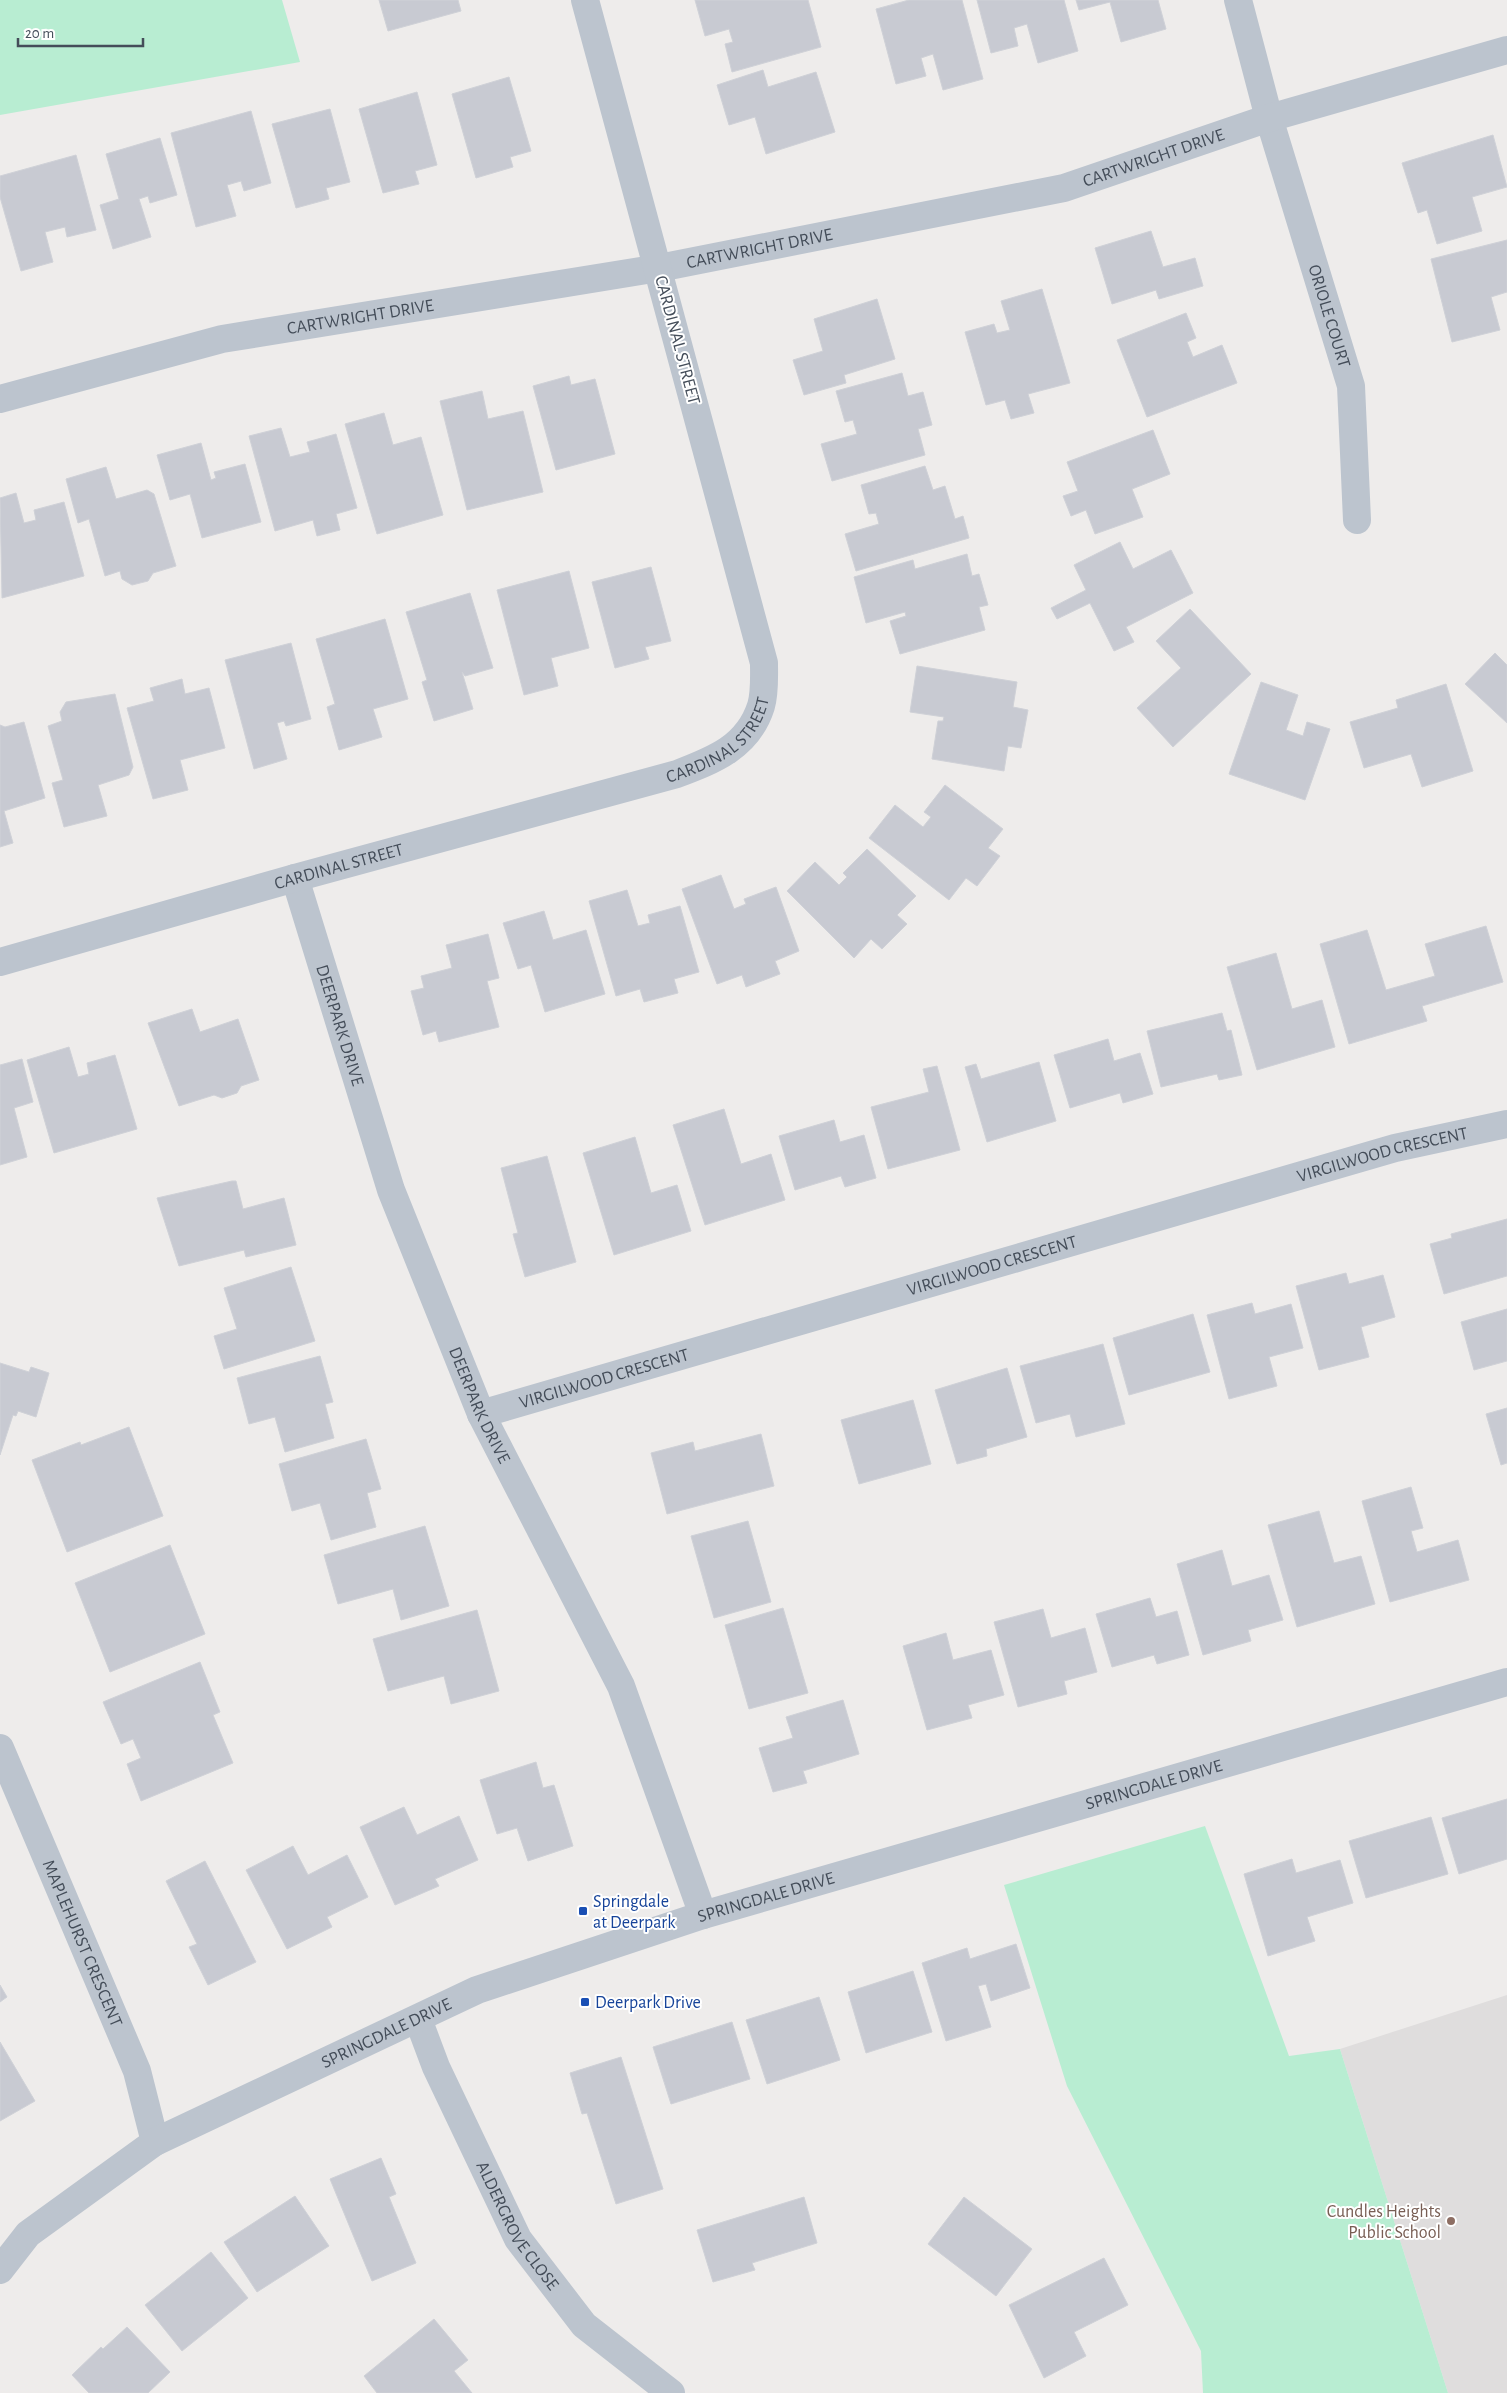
<svg xmlns="http://www.w3.org/2000/svg" width="1507" height="2393" viewBox="0 0 1507 2393" font-family="'Alegreya Sans',sans-serif">
  <style>
    .education { fill: #dfdddd }
    .green { fill: #b8edd2 }
    .building { fill: #c8cad2; stroke: #cfd1d7 }
    .lines { fill: none; stroke-linecap: round; stroke-linejoin: round }
    .minor { stroke: #bcc4ce; stroke-width: 28 }
    .transit-dot { fill: #1a4fb4; stroke: #fff; stroke-width: 2 }
    .education-dot { fill: #8d6e63; stroke: #fff; stroke-width: 2 }
    .labels { text-anchor: middle; stroke-width: 4; stroke-linejoin: round; paint-order: stroke }
    .street-label { font-size: 18px; fill: #444d59; stroke: #fff }
    .transit-label { font-size: 18px; fill: #164399; stroke: #fff; text-anchor: start }
    .education-label { font-size: 18px; fill: #785e54; stroke: #fff; text-anchor: end }
  </style>
  <rect width="100%" height="100%" fill="#eeeceb"/>
  <path class="education" d="M1507,1995V2393H1448L1340,2049Z"/>
  <path class="green" d="M0,0H282L300,62L0,115Z
    M1205,1826L1289,2056L1340,2049L1448,2393H1203L1201,2351L1067,2086L1004,1885Z"/>
  <path class="building" d="M379,0H458L461,11L388,31Z
    M695,0H808L821,47L732,72L725,44L733,42L729,29L705,36Z
    M909,0H962L983,79L943,90L933,54L921,58L926,76L896,84L876,9Z
    M977,0H1064L1078,51L1038,63L1027,24L1014,28L1018,46L991,53Z
    M1076,0H1158L1166,29L1121,42L1110,2L1079,10Z
    M763,70L768,87L816,72L835,132L766,154L755,117L729,125L717,85Z
    M509,77L531,151L510,157L513,167L476,178L452,94Z
    M417,92L437,165L415,171L419,184L383,193L359,109Z
    M330,109L350,182L326,188L329,199L296,208L272,124Z
    M251,111L271,183L244,191L241,181L227,185L236,216L196,227L171,133Z
    M1493,135L1507,187L1472,197L1482,231L1437,244L1427,210L1418,213L1402,163Z
    M160,138L177,195L150,203L148,196L139,199L151,237L113,249L100,205L119,199L106,154Z
    M76,155L96,230L67,237L65,227L45,232L53,262L21,271L0,197V176Z
    M1151,231L1163,267L1195,258L1203,286L1159,299L1156,290L1112,304L1095,248Z
    M1507,240V292L1491,297L1500,330L1452,342L1431,259Z
    M1042,289L1070,383L1028,394L1034,413L1011,419L1005,400L986,405L965,332L994,324L997,333L1010,330L1001,301Z
    M877,299L895,359L844,375L846,383L804,395L793,360L823,351L814,319Z
    M1186,313L1196,338L1187,342L1193,357L1222,345L1237,383L1147,417L1117,340Z
    M902,373L908,396L923,392L932,425L918,429L925,455L832,481L821,444L857,434L853,420L845,422L836,391Z
    M569,376L571,385L595,379L615,454L556,470L533,386Z
    M482,391L488,419L523,411L543,492L467,510L440,401Z
    M384,413L393,445L421,437L443,515L377,534L345,424Z
    M281,428L290,457L310,452L307,442L336,434L357,508L336,514L340,530L317,536L313,520L275,531L249,436Z
    M1153,430L1170,474L1132,489L1143,517L1095,534L1086,510L1071,516L1063,496L1078,491L1067,462Z
    M201,443L211,480L216,478L214,472L245,464L261,522L202,538L190,494L170,500L157,455Z
    M925,466L933,490L945,486L955,519L963,516L969,538L856,571L845,534L879,524L876,513L869,514L861,485Z
    M106,467L116,499L147,490L154,494L176,566L153,573L148,581L132,585L122,579L120,571L105,576L89,519L78,523L66,479Z
    M16,493L24,523L36,520L34,510L64,502L84,576L2,598L0,498Z
    M1120,542L1133,569L1171,550L1193,593L1126,627L1134,642L1114,651L1090,603L1057,619L1051,608L1086,590L1074,565Z
    M967,554L972,576L979,574L988,605L979,607L985,630L900,654L890,621L906,616L905,612L866,623L854,577L913,560L915,569Z
    M651,567L671,641L645,647L649,659L615,668L592,582Z
    M569,571L589,648L551,658L558,686L524,695L497,590Z
    M470,593L493,668L465,676L462,672L473,709L434,721L422,682L427,680L406,612Z
    M1190,609L1251,674L1173,747L1137,708L1181,668L1156,641Z
    M385,619L408,699L373,709L382,737L339,750L327,707L335,704L316,639Z
    M291,643L311,719L286,726L284,721L277,723L287,759L254,769L225,660Z
    M1495,653L1507,665V723L1465,684Z
    M917,666L1017,682L1013,707L1028,710L1021,748L1008,746L1004,771L932,759L938,721H943L944,717L910,712Z
    M182,679L185,694L209,688L225,748L180,760L188,790L153,799L127,708L154,701L150,688Z
    M1261,682L1298,695L1286,730L1303,736L1307,722L1330,729L1305,800L1229,774Z
    M1446,684L1473,771L1422,787L1411,754L1364,768L1350,722L1398,708L1396,700Z
    M115,694L133,767L129,775L98,785L107,816L64,827L52,783L63,780L48,726L62,721L60,712L66,702Z
    M24,722L45,798L4,811L13,843L0,847V725L5,727Z
    M945,785L1003,829L988,848L1000,856L977,886L966,878L949,900L869,838L895,805L923,827L931,817L924,812Z
    M867,849L916,896L897,915L907,924L882,949L871,939L854,958L787,891L815,862L839,885L847,877L843,873Z
    M721,875L734,909L746,904L744,899L776,887L799,951L775,961L780,974L746,987L742,975L717,984L682,889Z
    M627,890L638,926L650,923L648,915L680,906L699,972L674,979L678,993L644,1002L640,989L616,996L589,901Z
    M544,911L553,940L586,930L605,994L545,1012L531,965L518,969L503,923Z
    M1486,926L1503,982L1422,1006L1427,1021L1349,1044L1320,944L1367,930L1386,990L1435,976L1425,944Z
    M488,934L499,978L487,981L499,1027L439,1042L436,1031L423,1035L411,991L424,988L421,976L452,968L446,945Z
    M1276,953L1292,1009L1322,1000L1335,1047L1257,1070L1227,967Z
    M192,1009L200,1032L238,1019L259,1080L241,1086L237,1093L222,1098L214,1095L179,1106L148,1023Z
    M1222,1013L1227,1031L1231,1030L1242,1075L1219,1080L1217,1074L1161,1087L1147,1031Z
    M1108,1039L1114,1061L1140,1053L1153,1094L1123,1103L1120,1093L1070,1108L1054,1055Z
    M69,1047L78,1077L89,1074L87,1063L115,1055L137,1129L54,1153L27,1060Z
    M22,1059L33,1102L14,1108L27,1157L0,1165V1065Z
    M1039,1062L1056,1121L987,1142L965,1067L976,1064L981,1079Z
    M937,1066L960,1150L888,1169L871,1107L929,1092L923,1069Z
    M724,1109L741,1164L771,1154L785,1200L705,1225L673,1125Z
    M834,1120L840,1142L864,1135L876,1178L845,1187L841,1176L795,1190L779,1136Z
    M635,1137L651,1193L677,1185L691,1231L614,1255L583,1153Z
    M547,1156L576,1262L525,1277L513,1234L518,1233L501,1168Z
    M232,1181H236L243,1209L284,1198L296,1245L246,1257L244,1250L179,1266L157,1198Z
    M1507,1219V1276L1444,1294L1430,1244L1452,1238L1451,1234Z
    M291,1267L315,1341L224,1369L214,1336L237,1329L224,1288Z
    M1346,1273L1349,1284L1383,1275L1395,1317L1361,1327L1369,1357L1319,1370L1296,1286Z
    M1252,1303L1255,1314L1291,1304L1303,1348L1269,1357L1277,1386L1229,1399L1207,1315Z
    M1507,1309V1361L1474,1370L1461,1322Z
    M1193,1314L1210,1372L1129,1395L1113,1338Z
    M1103,1344L1125,1424L1076,1437L1070,1414L1036,1423L1020,1366Z
    M320,1356L333,1402L325,1404L334,1438L285,1452L275,1417L249,1424L237,1378Z
    M0,1363L29,1372L31,1367L49,1373L36,1417L18,1411L16,1416L13,1415L0,1455Z
    M1007,1368L1027,1437L986,1449L987,1456L957,1464L935,1390Z
    M913,1400L931,1464L859,1484L841,1420Z
    M1507,1408V1463L1501,1465L1486,1414Z
    M129,1427L163,1516L67,1552L32,1460L80,1442L81,1445Z
    M761,1434L774,1486L667,1514L651,1453L693,1442L695,1451Z
    M366,1439L381,1489L367,1493L376,1527L331,1540L320,1503L292,1511L279,1464Z
    M1411,1487L1423,1528L1411,1531L1417,1552L1458,1540L1469,1580L1390,1602L1362,1501Z
    M1319,1511L1334,1563L1361,1556L1375,1604L1297,1627L1268,1525Z
    M748,1521L771,1602L714,1618L691,1536Z
    M425,1526L449,1606L401,1620L393,1589L338,1604L324,1555Z
    M170,1545L205,1634L110,1672L75,1583Z
    M1222,1550L1232,1586L1269,1575L1283,1620L1248,1630L1251,1641L1203,1655L1177,1564Z
    M1150,1598L1156,1617L1177,1611L1189,1655L1157,1664L1154,1655L1112,1667L1096,1614Z
    M783,1608L808,1693L749,1709L725,1625Z
    M1043,1609L1051,1638L1085,1628L1097,1672L1064,1681L1067,1694L1018,1707L994,1622Z
    M477,1610L499,1691L451,1704L444,1676L388,1691L373,1639Z
    M946,1633L953,1660L991,1650L1004,1695L968,1705L972,1718L927,1730L903,1646Z
    M200,1662L220,1712L213,1715L233,1763L141,1801L127,1764L141,1758L133,1739L121,1744L103,1702Z
    M843,1700L859,1754L803,1771L807,1783L773,1792L759,1748L793,1738L786,1717Z
    M536,1762L543,1788L554,1785L573,1846L528,1861L517,1828L497,1834L480,1780Z
    M1507,1799V1859L1459,1874L1442,1818Z
    M404,1807L417,1835L459,1816L478,1860L435,1879L439,1886L395,1905L360,1827Z
    M1431,1817L1448,1874L1366,1898L1349,1841Z
    M293,1846L308,1875L347,1855L368,1897L327,1917L332,1927L287,1949L246,1870Z
    M1292,1859L1296,1873L1340,1860L1353,1903L1307,1917L1315,1941L1268,1956L1244,1874Z
    M205,1861L256,1962L208,1985L189,1947L197,1944L166,1881Z
    M1016,1944L1030,1988L991,2001L986,1984L978,1986L991,2027L946,2041L922,1963L967,1948L970,1959Z
    M913,1971L932,2032L866,2053L848,1992Z
    M0,1985L7,1997L0,2002Z
    M819,1997L840,2060L767,2084L746,2020Z
    M732,2022L750,2079L671,2104L653,2047Z
    M0,2042L35,2101L0,2121Z
    M621,2057L663,2189L616,2204L587,2113L582,2114L570,2073Z
    M381,2158L396,2194L389,2197L416,2263L372,2281L330,2179Z
    M295,2196L329,2246L257,2292L224,2242Z
    M804,2197L817,2243L752,2263L755,2270L713,2282L697,2230Z
    M964,2197L1032,2249L996,2296L928,2244Z
    M211,2252L248,2298L182,2351L145,2305Z
    M1104,2258L1128,2305L1074,2332L1086,2356L1044,2378L1009,2305Z
    M434,2319L468,2360L454,2371L472,2393H377L364,2376Z
    M127,2327L170,2372L148,2393H89L72,2375L101,2347L103,2349Z"/>
  <g class="lines">
    <g class="minor">
      <path id="s1" d="M1238,0L1269,118L1351,386L1357,520"/>
      <path id="s2" d="M0,399L222,339L659,268L1064,188L1269,118L1507,50"/>
      <path id="s3" d="M295,878L391,1190L481,1414L621,1686L703,1915"/>
      <path id="s4" d="M0,962L295,878L677,774C714,760 748,747 761,706C765,693 764,676 764,663L585,0"/>
      <path id="s5" d="M481,1414L1395,1148L1507,1124"/>
      <path id="s6" d="M0,1748L137,2071L155,2142"/>
      <path id="s7" d="M418,2019L436,2067L518,2239L584,2325L671,2393"/>
      <path id="s8" d="M0,2270L28,2234L155,2142L477,1990L703,1915L1507,1682"/>
    </g>
  </g>
  <g class="transit-dot">
    <rect x="578" y="1906" width="10" height="10" rx="2.5"/>
    <rect x="580" y="1997" width="10" height="10" rx="2.5"/>
  </g>
  <circle class="education-dot" cx="1451" cy="2221" r="5"/>
  <g class="labels">
    <g class="street-label">
      <text dy="6" stroke="none"><textPath href="#s2" startOffset="1180">CARTWRIGHT DRIVE</textPath></text>
      <text dy="6" stroke="none"><textPath href="#s2" startOffset="775">CARTWRIGHT DRIVE</textPath></text>
      <text dy="6" stroke="none"><textPath href="#s1" startOffset="329">ORIOLE COURT</textPath></text>
      <text dy="6" stroke="none"><textPath href="#s2" startOffset="370">CARTWRIGHT DRIVE</textPath></text>
      <text transform="translate(678 340) rotate(75)" y="6">CARDINAL STREET</text>
      <text dy="6" stroke="none"><textPath href="#s4" startOffset="758">CARDINAL STREET</textPath></text>
      <text dy="6" stroke="none"><textPath href="#s4" startOffset="352">CARDINAL STREET</textPath></text>
      <text dy="6" stroke="none"><textPath href="#s3" startOffset="154">DEERPARK DRIVE</textPath></text>
      <text dy="6" stroke="none"><textPath href="#s5" startOffset="938">VIRGILWOOD CRESCENT</textPath></text>
      <text dy="6" stroke="none"><textPath href="#s5" startOffset="532">VIRGILWOOD CRESCENT</textPath></text>
      <text dy="6" stroke="none"><textPath href="#s5" startOffset="128">VIRGILWOOD CRESCENT</textPath></text>
      <text dy="6" stroke="none"><textPath href="#s3" startOffset="559">DEERPARK DRIVE</textPath></text>
      <text dy="6" stroke="none"><textPath href="#s8" startOffset="1266">SPRINGDALE DRIVE</textPath></text>
      <text dy="6" stroke="none"><textPath href="#s8" startOffset="862">SPRINGDALE DRIVE</textPath></text>
      <text dy="6" stroke="none"><textPath href="#s6" startOffset="212">MAPLEHURST CRESCENT</textPath></text>
      <text dy="6" stroke="none"><textPath href="#s8" startOffset="458">SPRINGDALE DRIVE</textPath></text>
      <text dy="6" stroke="none"><textPath href="#s7" startOffset="230">ALDERGROVE CLOSE</textPath></text>
    </g>
    <g class="transit-label">
      <text x="593" y="1907">Springdale<tspan x="593" dy="21">at Deerpark</tspan></text>
      <text x="595" y="2008">Deerpark Drive</text>
    </g>
    <g class="education-label">
      <text x="1441" y="2217">Cundles Heights<tspan x="1441" dy="21">Public School</tspan></text>
    </g>
  </g>
  <path d="M18 38v8h125v-8" fill="none" stroke="#444d59" stroke-width="2.5"/>
  <text x="25" y="38" font-size="15" fill="#444d59" stroke="#ffffff" stroke-width="4" paint-order="stroke">20 m</text>
</svg>
